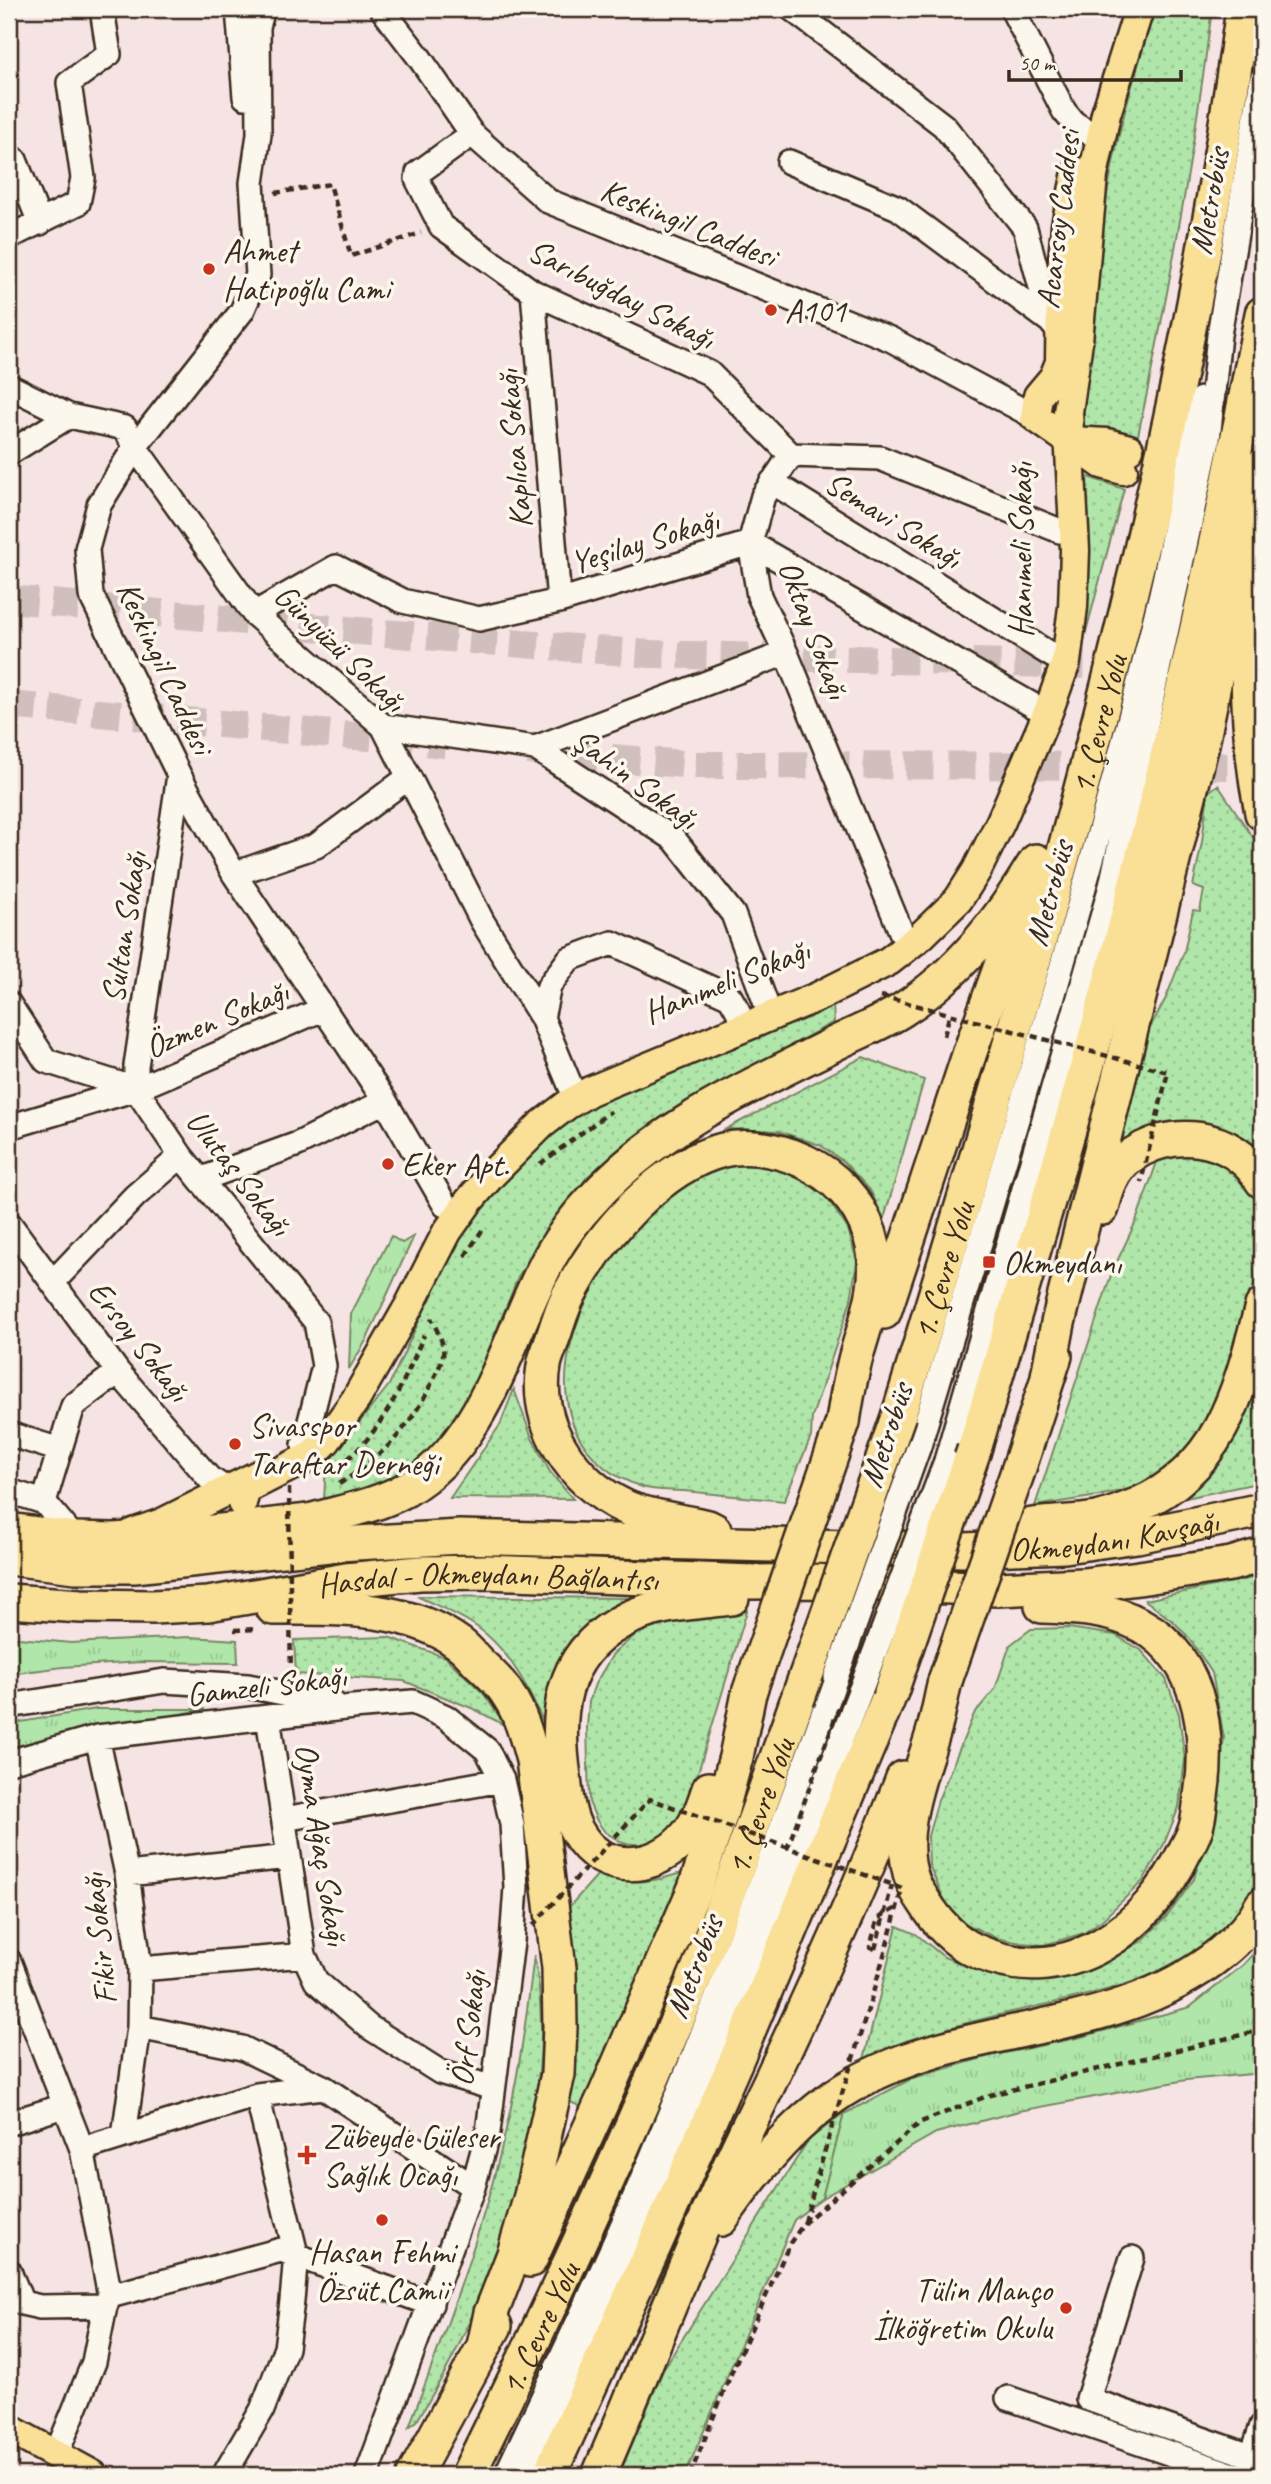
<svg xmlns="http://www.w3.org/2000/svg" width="1271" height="2484" viewBox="0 0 1271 2484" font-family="Caveat,sans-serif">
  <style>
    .grass { fill: url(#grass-dots); stroke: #768864; stroke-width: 2 }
    .park { fill: url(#park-tufts); stroke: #768864; stroke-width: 2 }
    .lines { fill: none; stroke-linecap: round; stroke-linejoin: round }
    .major-tunnel { stroke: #d1bfbd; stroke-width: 28; stroke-dasharray: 28 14; stroke-linecap: butt }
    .minor-casing { stroke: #3b2a1e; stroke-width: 28 }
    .major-casing { stroke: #3b2a1e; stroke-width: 33 }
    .highway-casing { stroke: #3b2a1e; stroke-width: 38 }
    .path { stroke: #3b2a1e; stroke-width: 4.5; stroke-dasharray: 7 5; stroke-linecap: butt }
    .minor { stroke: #fbf7ec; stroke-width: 23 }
    .major { stroke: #fadf96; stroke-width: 28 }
    .highway { stroke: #fadf96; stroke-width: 33 }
    .minor-bridge-casing { stroke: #3b2a1e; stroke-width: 28; stroke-linecap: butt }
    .highway-bridge-casing { stroke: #3b2a1e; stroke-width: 38; stroke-linecap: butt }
    .path-bridge { stroke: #3b2a1e; stroke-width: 4.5; stroke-dasharray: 7 5; stroke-linecap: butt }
    .minor-bridge { stroke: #fbf7ec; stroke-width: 23 }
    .highway-bridge { stroke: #fadf96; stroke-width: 33 }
    .poi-dot { fill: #c8321e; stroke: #fbf7ec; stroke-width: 2.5 }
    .labels { text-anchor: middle; stroke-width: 7; stroke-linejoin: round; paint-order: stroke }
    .street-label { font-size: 33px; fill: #3b2a1e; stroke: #fbf7ec }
    .poi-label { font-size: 33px; fill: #3b2a1e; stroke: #fbf7ec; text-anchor: start }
  </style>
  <defs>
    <pattern id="grass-dots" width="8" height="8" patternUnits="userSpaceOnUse" patternTransform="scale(1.75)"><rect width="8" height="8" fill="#b0e6a9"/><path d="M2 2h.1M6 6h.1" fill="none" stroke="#98c591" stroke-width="1.8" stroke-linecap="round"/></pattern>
    <pattern id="park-tufts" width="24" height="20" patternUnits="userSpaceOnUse" patternTransform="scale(1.75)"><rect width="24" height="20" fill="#b0e6a9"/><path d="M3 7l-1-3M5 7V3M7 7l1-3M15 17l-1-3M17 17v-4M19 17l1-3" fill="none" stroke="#98c591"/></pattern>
  </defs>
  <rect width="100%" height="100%" fill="#f6e4e5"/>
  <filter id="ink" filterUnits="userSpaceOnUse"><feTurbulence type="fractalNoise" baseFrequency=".0143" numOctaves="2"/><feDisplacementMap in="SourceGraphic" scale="14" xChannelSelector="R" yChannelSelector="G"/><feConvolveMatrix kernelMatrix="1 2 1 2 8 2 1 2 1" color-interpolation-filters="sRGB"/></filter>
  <g filter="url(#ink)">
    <path class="grass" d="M1155,9H1212C1194,153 1168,297 1137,440L1083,427C1088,339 1095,249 1113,163C1123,111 1140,59 1155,9Z
      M1085,476L1124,489L1071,688Z
      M1218,785L1262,851V1156L1221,1128L1180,1121L1159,1126L1118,1146L1147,1033L1166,998L1184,952L1193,910L1200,911L1204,890L1193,886L1202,842L1208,792Z
      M833,1004L834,1022L735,1076L650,1126L587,1177L519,1275L474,1386L444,1433L417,1466L390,1486L353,1497L324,1500L326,1465L389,1385L458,1238L498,1181L539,1138L624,1088Z
      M863,1057L924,1080L884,1219L870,1190L844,1162L820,1145L778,1131L726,1129Z
      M1185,1154L1202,1155L1232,1165L1254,1188L1262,1204V1246L1259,1268L1221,1396L1189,1451L1151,1480L1129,1489L1098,1496L1035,1506L1112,1272L1136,1221L1157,1162Z
      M742,1162L779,1168L823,1192L848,1229L857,1262L851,1300L812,1417L811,1437L784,1501C751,1498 717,1494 684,1491C671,1490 654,1491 642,1487C631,1483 613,1475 604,1467C505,1384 620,1208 711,1168C720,1164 733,1164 742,1162Z
      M1262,1369V1482L1186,1498C1224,1461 1244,1424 1258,1374Z
      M514,1389L532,1438L550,1472L573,1499L450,1498L500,1425Z
      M1262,1576V1883C1249,1902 1237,1921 1219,1936C1156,1988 1071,1997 995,2016C951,2026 906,2041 864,2059L897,1926L916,1934L944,1957L985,1972L1024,1981L1066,1977L1108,1960L1142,1941L1168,1915L1194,1879L1217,1790L1224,1738L1212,1673L1190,1639L1175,1623L1145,1600Z
      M417,1596L631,1598L596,1621L550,1737C531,1694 512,1649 471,1623C454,1612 435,1605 417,1596Z
      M717,1609L747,1611L690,1799L672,1830L644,1845L623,1843L605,1832L597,1821L589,1802L587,1727L589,1702L595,1684L613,1654L642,1629Z
      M1069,1628L1115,1635L1141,1650L1166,1679L1179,1714L1185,1760L1179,1807L1164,1844L1143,1881L1102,1920L1084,1933L1044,1945L1021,1943L996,1938L962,1922L946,1904L929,1865L928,1836L938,1800L974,1714L995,1689L1010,1645L1031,1629Z
      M388,1637L445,1657L483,1693L506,1726L474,1709L404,1681L296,1674L294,1640Z
      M600,1872C639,1885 645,1884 685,1872L581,2107L568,2101L576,2044V2013L568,1908Z
      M534,1955C551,2041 535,2124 511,2207C497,2255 480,2301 458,2347C446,2372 431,2397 417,2421L409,2427C443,2337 477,2247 500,2154C517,2089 526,2022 534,1955Z
      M844,2114L822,2198L794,2220L685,2475H619L664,2368L809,2139Z"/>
    <path class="park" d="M391,1236L402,1243L414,1236L367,1339L349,1369L351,1314Z
      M9,1637L71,1643L190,1637L237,1640L238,1663L141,1662L63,1667L9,1674Z
      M96,1709H205L9,1751V1724Z
      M1262,1944V2073L1186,2080L1019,2111L936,2133L822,2198L844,2114L913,2078L986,2057L1081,2037L1190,2007L1243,1965Z"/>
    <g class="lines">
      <path class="major-tunnel" d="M9,599L333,629L651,654L1133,666
        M9,705L445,744
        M528,751L696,765L1262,766"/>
      <g class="minor-casing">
        <path id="minor" d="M238,9L245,97
          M263,9L258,27L259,134L252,183L258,275L242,311L135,447L99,505L87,549L91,595L179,775L234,874L385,1101L445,1205
          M382,9L419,57L472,134L548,201L890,339L1035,417
          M792,9L944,126L1025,228L1050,321L1060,333
          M1012,9L1064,111L1074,123L1088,132
          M472,134L418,173L417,179L441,226L533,292L709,373L791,455
          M9,155L15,160L40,223
          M789,162L898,208L1050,321
          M9,237L78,203L83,178L69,83L109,54L102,9
          M533,292L559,601
          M9,386L69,416L125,428L135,447L254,614L383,726L482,921L542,1018
          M9,453L69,416
          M772,482L1053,656
          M254,614L336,567L403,601L479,619L559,601L750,543L1034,706
          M383,726L535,748L674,839L733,914L765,1001
          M535,748L786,653
          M234,874L316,846L409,777
          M902,934L786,653L759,596L750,543L763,496L791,455L880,458L1060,531
          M9,1004L46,1061L136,1089L181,1156L316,1322L324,1366L304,1445
          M570,1085L542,1018L549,986L569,959L612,943L730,997L738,1011
          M136,1089V1066L179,775
          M9,1127L136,1089L323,1009
          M202,1179L298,1144L385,1101
          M9,1223L118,1372L209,1478L226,1489
          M53,1282L135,1196L181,1156
          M9,1434L60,1450
          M919,1446C1003,1166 1090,886 1159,602C1176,534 1183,466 1201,399
          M946,1461L1111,886L1208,440L1219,335L1262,79
          M9,1491L44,1502L75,1539
          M44,1502L73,1406L118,1372
          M9,1706L164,1681L248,1686L333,1703
          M268,1717L304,1955L316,1981L369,2027L440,2072L493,2088
          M97,1737L127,1874L140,1969L139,2027L124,2136
          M9,1762L97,1737L353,1707L413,1702L446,1717L487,1750L502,1780L512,1824L516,1887L512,1942L488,2132L473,2187L367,2475
          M284,1819L502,1780
          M127,1874L289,1857
          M9,1961L82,2149L110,2296L105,2306L94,2362L56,2455
          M140,1969L304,1955
          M139,2027L242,2048L323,2087L473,2187
          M9,2123L64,2106
          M82,2149L257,2095L323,2087
          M1132,2258L1088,2399L1262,2460
          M9,2271L22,2303L40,2307L105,2306
          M110,2296L281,2250L431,2304
          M1008,2398L1233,2475
          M1252,2456L1262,2426
          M224,2475L262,2410L286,2348L292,2301L296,2254L257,2095
          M506,2475C549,2384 593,2293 633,2201C707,2029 774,1854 836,1677
          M527,2475C567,2394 602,2311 638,2228C716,2050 790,1870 861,1689"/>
      </g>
      <g class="major-casing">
        <path id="major" d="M1077,172L1066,225L1061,284L1060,362L1054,377L1038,396L1035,417L1102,464L1123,470
          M1071,441L1107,443L1129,449
          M242,1503L246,1489L311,1456L327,1440L356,1399L409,1306L447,1232L469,1201L493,1173L541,1125L567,1105L590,1091L817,997L889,961L922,935L958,900L977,870L1001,821L1048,712L1066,662L1073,607L1075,550L1068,412L1078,341L1093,176L1106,114L1139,9
          M133,1533L162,1523L258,1475
          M9,2429L93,2475"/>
      </g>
      <g class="highway-casing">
        <g id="highway">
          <path d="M1252,586C1245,662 1247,738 1262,813"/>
          <path d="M1102,1208C1106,1191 1112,1172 1126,1160C1168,1125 1233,1133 1262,1181"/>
          <path d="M884,1312L970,1052L1025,899"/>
          <path d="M1048,1376L1058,1323L1202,744L1234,585L1262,466"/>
          <path id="s1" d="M899,1414C1040,953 1178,488 1243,9"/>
          <path d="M974,1450C1029,1265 1086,1081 1133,895C1182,703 1225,509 1262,314"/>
          <path d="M1018,1471L1055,1356"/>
          <path d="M309,1521C341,1512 376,1506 405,1490C489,1442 507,1334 551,1255C562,1236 577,1216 592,1200C656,1127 751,1086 836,1043C858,1032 882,1023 902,1010C960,973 1001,919 1036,861"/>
          <path d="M9,1530L75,1539L114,1540L186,1535L309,1521L332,1522"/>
          <path d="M714,1530L708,1527C684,1521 646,1517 625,1507C573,1483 534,1425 544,1366C545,1357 550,1349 552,1340C558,1324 562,1306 571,1291C601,1235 660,1166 723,1150C753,1143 790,1152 815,1167C844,1184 866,1212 873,1246C882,1284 865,1323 855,1360C850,1380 846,1401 843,1422"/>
          <path d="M1007,1531C1035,1521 1067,1524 1097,1519C1110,1516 1124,1510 1137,1505C1223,1468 1240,1388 1262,1306"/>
          <path id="s2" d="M9,1558L76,1566H134L339,1544L460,1537L963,1550L1065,1546L1137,1536L1262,1510"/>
          <path id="s3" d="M9,1601L81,1606L153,1607L208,1604L346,1580L420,1573L486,1572L753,1582L810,1581L997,1589L1083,1585L1139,1578L1231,1564L1262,1555"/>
          <path d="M273,1608C335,1608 408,1605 460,1644C467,1649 473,1657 479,1663C489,1672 501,1683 508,1695C521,1714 527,1738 533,1760L559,1968L560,2027L558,2074L531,2196L514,2254L491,2313L484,2346"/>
          <path d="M945,1681C941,1698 938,1716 933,1733C920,1776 895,1837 913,1882C917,1892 924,1901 929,1909C942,1928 959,1945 981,1953C1068,1989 1148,1929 1185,1851C1189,1843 1194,1835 1196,1827C1199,1818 1200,1806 1201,1796C1211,1730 1200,1649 1130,1620C1102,1608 1072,1607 1042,1606"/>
          <path d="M709,1789C703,1806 698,1823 686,1836C656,1871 603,1876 578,1833C568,1817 566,1796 564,1777C555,1716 559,1657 619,1623C654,1603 693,1603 732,1598"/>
          <path d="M721,2219C757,2167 798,2116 854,2084C968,2019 1116,2039 1221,1953C1237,1940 1252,1925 1262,1905"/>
          <path d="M530,2260L606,2093L695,1888L721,1813L736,1757L749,1693"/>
          <path d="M414,2475L495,2326"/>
          <path id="s4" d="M468,2475C546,2317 621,2157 688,1994C728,1898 762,1799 797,1701"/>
          <path d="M549,2475L656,2242L737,2058L891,1692"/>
          <path d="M599,2475C642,2376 680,2275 725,2176C740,2142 757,2109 773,2075C819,1978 864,1879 903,1778"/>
        </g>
      </g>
      <path class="path" d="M275,193L330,184L351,256L421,233
        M944,1036L950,1013
        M540,1164L611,1111
        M465,1256L485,1226
        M338,1467C382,1434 403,1384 424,1335
        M339,1484C384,1456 411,1427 434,1378C438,1369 445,1358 443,1348C442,1338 435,1327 431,1318
        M234,1630L257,1629
        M875,1949L870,1947L878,1918L898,1907
        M690,2475L733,2369L790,2243L805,2222L921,2122L990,2095L1262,2030"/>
      <use href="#minor" class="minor"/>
      <use href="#major" class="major"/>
      <use href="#highway" class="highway"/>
      <g class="minor-bridge-casing">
        <path id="minor-bridge" d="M836,1677L919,1446
          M861,1689L946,1461"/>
      </g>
      <g class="highway-bridge-casing">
        <path id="highway-bridge" d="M945,1681L1018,1471
          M891,1692L974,1450
          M749,1693L843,1422
          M797,1701L899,1414"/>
      </g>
      <path class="path-bridge" d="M881,996L1168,1072L1141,1182
        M289,1488L291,1694
        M787,1849L842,1699
        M533,1925L650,1799L902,1888C874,2001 834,2110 805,2222
        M875,1949L892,1885"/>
      <use href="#minor-bridge" class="minor-bridge"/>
      <use href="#highway-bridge" class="highway-bridge"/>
    </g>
  </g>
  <g class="poi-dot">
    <circle cx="209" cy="269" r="7"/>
    <circle cx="771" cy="310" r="7"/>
    <circle cx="388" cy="1164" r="7"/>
    <rect x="982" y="1255" width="14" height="14" rx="3.5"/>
    <circle cx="235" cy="1444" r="7"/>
    <path d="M303.5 2144.5h7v7h7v7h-7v7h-7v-7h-7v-7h7z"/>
    <circle cx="382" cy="2220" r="7"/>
    <circle cx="1066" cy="2308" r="7"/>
  </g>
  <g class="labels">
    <g class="street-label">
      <text transform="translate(1208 201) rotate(-80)" y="12">Metrobüs</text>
      <text transform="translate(1057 219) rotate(-83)" y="12">Acarsoy Caddesi</text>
      <text transform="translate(689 222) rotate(22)" y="12">Keskingil Caddesi</text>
      <text transform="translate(622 293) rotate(27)" y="12">Sarıbuğday Sokağı</text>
      <text transform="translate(513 449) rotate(-95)" y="12">Kaplıca Sokağı</text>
      <text transform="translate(894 519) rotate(32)" y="12">Semavi Sokağı</text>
      <text transform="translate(644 540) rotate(-17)" y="12">Yeşilay Sokağı</text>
      <text transform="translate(1020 550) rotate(-90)" y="12">Hanımeli Sokağı</text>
      <text transform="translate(815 629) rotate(69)" y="12">Oktay Sokağı</text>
      <text transform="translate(341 647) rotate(44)" y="12">Günyüzü Sokağı</text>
      <text transform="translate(166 667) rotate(65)" y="12">Keskingil Caddesi</text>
      <text dy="12" stroke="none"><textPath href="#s1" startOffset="718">1. Çevre Yolu</textPath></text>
      <text transform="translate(636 778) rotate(36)" y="12">Şahin Sokağı</text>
      <text transform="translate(1048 893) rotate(-75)" y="12">Metrobüs</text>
      <text transform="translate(123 927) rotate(-81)" y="12">Sultan Sokağı</text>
      <text transform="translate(726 980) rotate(-22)" y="12">Hanımeli Sokağı</text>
      <text transform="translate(216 1018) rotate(-23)" y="12">Özmen Sokağı</text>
      <text transform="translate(240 1172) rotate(52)" y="12">Ulutaş Sokağı</text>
      <text dy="12" stroke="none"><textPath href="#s1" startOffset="150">1. Çevre Yolu</textPath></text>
      <text transform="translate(140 1340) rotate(52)" y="12">Ersoy Sokağı</text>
      <text transform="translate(885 1435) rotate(-72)" y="12">Metrobüs</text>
      <text dy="12" stroke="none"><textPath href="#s2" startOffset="1108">Okmeydanı Kavşağı</textPath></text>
      <text dy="12" stroke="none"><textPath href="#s3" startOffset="481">Hasdal - Okmeydanı Bağlantısı</textPath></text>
      <text transform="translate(266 1684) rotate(-7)" y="12">Gamzeli Sokağı</text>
      <text dy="12" stroke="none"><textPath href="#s4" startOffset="730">1. Çevre Yolu</textPath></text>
      <text transform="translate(323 1844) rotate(81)" y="12">Oyma Ağaç Sokağı</text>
      <text transform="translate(98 1939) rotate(-96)" y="12">Fikir Sokağı</text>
      <text transform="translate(693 1966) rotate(-69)" y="12">Metrobüs</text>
      <text transform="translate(467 2028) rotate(-83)" y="12">Örf Sokağı</text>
      <text dy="12" stroke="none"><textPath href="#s4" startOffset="163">1. Çevre Yolu</textPath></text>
    </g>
    <g class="poi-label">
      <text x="223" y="262">Ahmet<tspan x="223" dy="38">Hatipoğlu Cami</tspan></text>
      <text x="785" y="322">A101</text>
      <text x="402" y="1176">Eker Apt.</text>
      <text x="1003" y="1274">Okmeydanı</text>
      <text x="249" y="1437">Sivasspor<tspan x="249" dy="38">Taraftar Derneği</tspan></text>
      <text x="323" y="2148">Zübeyde Güleser<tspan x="323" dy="38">Sağlık Ocağı</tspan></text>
      <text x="382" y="2263" text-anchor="middle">Hasan Fehmi<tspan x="382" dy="38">Özsüt Camii</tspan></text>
      <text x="1052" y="2301" text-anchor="end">Tülin Manço<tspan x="1052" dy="38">İlköğretim Okulu</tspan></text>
    </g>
  </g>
  <rect width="1271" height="2484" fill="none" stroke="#fbf7ec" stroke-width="35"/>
  <rect x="18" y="18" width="1236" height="2449" fill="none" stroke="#3b2a1e" stroke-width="2.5" filter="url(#ink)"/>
  <path d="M1009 70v10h172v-10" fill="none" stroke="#3b2a1e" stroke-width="3.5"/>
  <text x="1019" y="70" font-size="21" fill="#3b2a1e" stroke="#fbf7ec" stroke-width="5" paint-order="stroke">50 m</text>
</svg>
